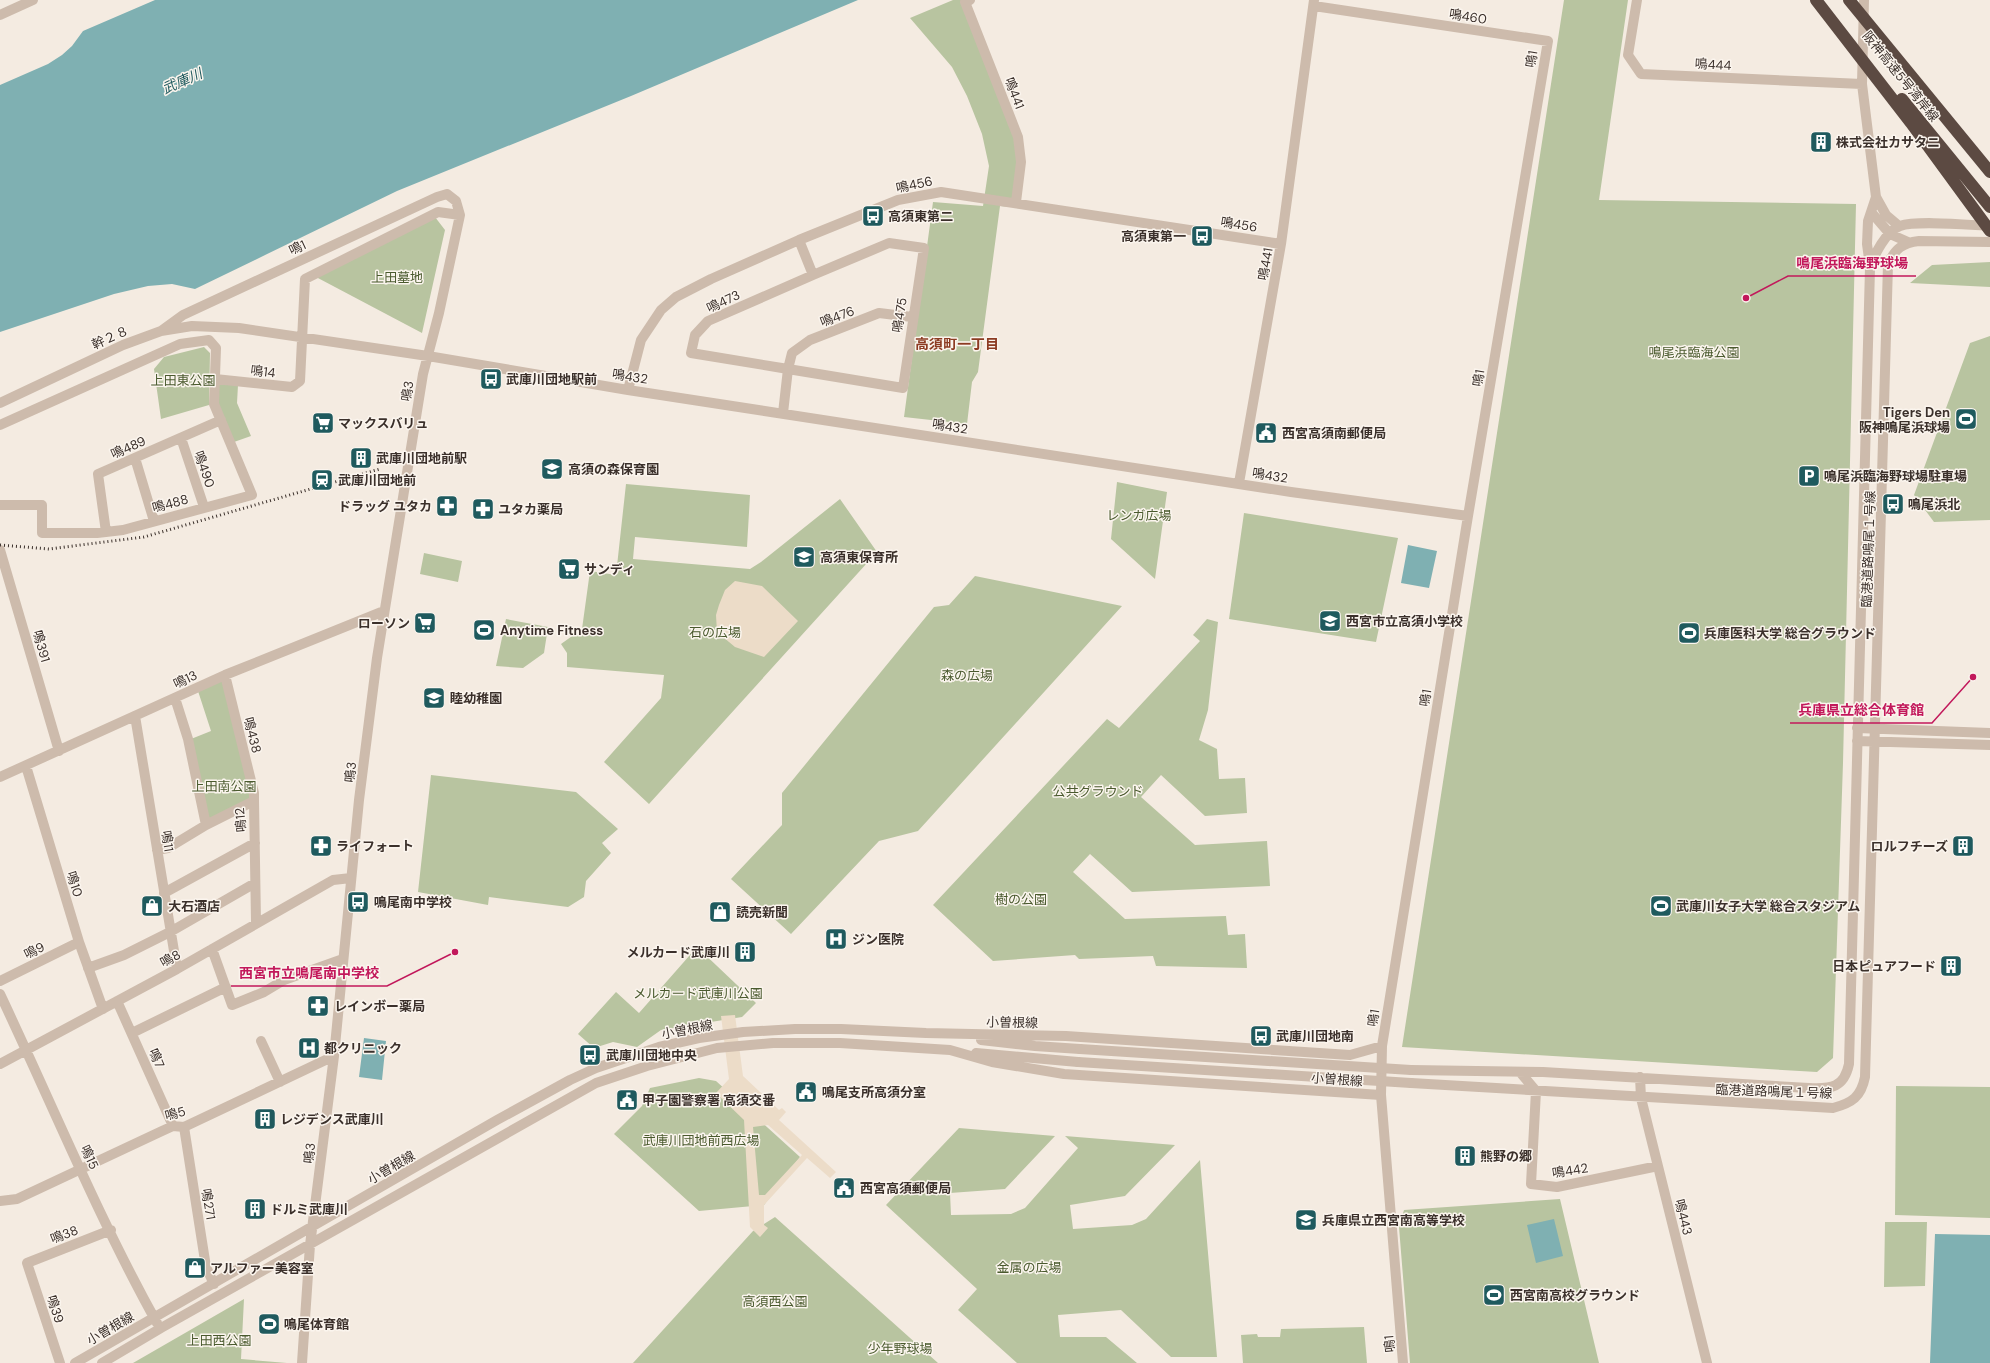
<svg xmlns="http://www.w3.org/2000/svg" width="1990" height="1363" viewBox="0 0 1990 1363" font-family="'DM Sans','Noto Sans JP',sans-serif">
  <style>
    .green { fill: #b8c4a0 }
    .plaza { fill: #ecdcc8; fill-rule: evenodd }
    .water { fill: #7fb0b2 }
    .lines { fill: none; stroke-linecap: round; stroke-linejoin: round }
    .minor { stroke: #cdbbac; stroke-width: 10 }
    .rail { stroke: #3b302b; stroke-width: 3; stroke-dasharray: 1 3; stroke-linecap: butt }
    .minor-bridge { stroke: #cdbbac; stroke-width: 10 }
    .highway-bridge { stroke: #5c4a42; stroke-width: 12 }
    .labels { text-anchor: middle; stroke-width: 3; stroke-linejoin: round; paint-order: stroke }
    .street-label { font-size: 13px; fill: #3b302b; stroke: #fbf5ee }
    .poi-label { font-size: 13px; font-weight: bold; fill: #3b302b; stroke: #fbf5ee; text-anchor: start }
    .park-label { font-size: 13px; fill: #4a5a2e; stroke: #fbf5ee }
    .water-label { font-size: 14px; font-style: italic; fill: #1f5a5e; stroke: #fbf5ee }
    .neighbourhood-label { font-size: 14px; font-weight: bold; fill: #8c3b22; stroke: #fbf5ee }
    .leader { fill: none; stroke: #c2185b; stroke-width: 1.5 }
    .callout-dot { fill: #c2185b; stroke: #fbf5ee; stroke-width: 1.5 }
    .callout-label { font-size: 14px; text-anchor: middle; font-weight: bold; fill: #c2185b; stroke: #fbf5ee; stroke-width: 3; stroke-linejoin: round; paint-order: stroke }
  </style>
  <rect width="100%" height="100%" fill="#f4ebe1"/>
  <path class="green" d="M953,0H961L1015,140L1018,162L1011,207L1000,206L978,372L972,382L967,424L904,417L933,202L983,206L989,166L982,134L967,96L952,67L910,18Z
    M1564,0H1628L1599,200L1856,204L1843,763L1833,1058L1817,1072L1402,1047Z
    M435,217L445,230L422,333L316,277Z
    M1990,262V287L1910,283L1932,265Z
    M1990,336V520L1934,522L1914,495L1970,343Z
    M204,347L210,353L209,405L161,419L154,369L164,357Z
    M219,383L238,385L237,403L251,436L234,442L217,403Z
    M1117,482L1167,492L1155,579L1111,539Z
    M626,484L750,495L747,547L635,537L633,559L750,569L761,562L840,499L877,552L649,804L604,762L661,698L664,675L567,667V653L561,644L582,629L590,571L616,575Z
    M1244,513L1398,538L1376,642L1229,619Z
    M424,553L462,561L458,582L420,574Z
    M975,576L1122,606L918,831L879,841L791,934L731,879L782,825V793L934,607L949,605Z
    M506,619L548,627L544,653L523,668L496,666Z
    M1207,619L1218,622L1208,710L1199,740L1217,749L1219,779L1245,778L1247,813L1205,816L1161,775L1141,797L1195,845L1267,841L1270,886L1132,892L1090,854L1073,872L1125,919L1226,916L1228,935L1245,934L1247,968L1156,966L1153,956L1079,959L1075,955L993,961L933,905L1107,719L1119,728L1200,641L1193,635Z
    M223,679L252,800L207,821L191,739L211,731L198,691Z
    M431,775L576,792L618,829L602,843L611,853L586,881L584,897L568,907L489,897L488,905L418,892Z
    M697,947L756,1003L742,1017L661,1030L637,1047L613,1042L594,1048L578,1034L616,992L639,1013Z
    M699,1078L716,1081L800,1157L764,1205L699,1211L614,1134L642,1106L650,1088Z
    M1896,1086L1990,1087V1218L1895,1215Z
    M959,1128L1055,1136L1005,1189L950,1193L951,1215L1011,1214L1025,1208L1078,1148L1065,1136L1175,1145L1125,1196L1070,1205L1073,1229L1132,1225L1146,1219L1200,1160L1217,1357H1171L1121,1310L1058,1315L1060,1337H1106L1137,1363H1017L958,1310L977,1289L886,1205Z
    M1560,1199L1599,1363H1410L1399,1227L1404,1210Z
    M775,1217L938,1363H633L753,1231Z
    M1885,1222H1927L1925,1286L1884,1287Z
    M244,1299L241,1359L287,1363H133Z
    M1364,1327L1367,1363H1243L1241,1335L1257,1334L1258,1337H1280L1281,1329Z"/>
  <path class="plaza" d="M735,581L762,586L798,621L764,657L735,647L717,632L716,615L719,605L725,590Z
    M735,1015L743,1076L779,1110L782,1108L786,1112L779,1120L836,1172L830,1178L807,1158L764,1205V1225L768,1228L760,1237L750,1227L744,1120L716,1093L729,1079L721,1016ZM768,1125L802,1155L765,1195H759L753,1127Z"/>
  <path class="water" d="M155,0H858L631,96L397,191L195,289L172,284L148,286L114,294L0,332V85L48,64L62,55L72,46L83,31Z
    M1408,545L1437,551L1429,588L1401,583Z
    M364,1038L386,1041L382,1080L359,1077Z
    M1554,1219L1563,1256L1536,1263L1527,1225Z
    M1935,1234L1990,1235V1363H1930Z"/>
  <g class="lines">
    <path class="minor" d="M970,0L965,2L1018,137L1021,162L1016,202
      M1637,0L1628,55L1641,74L1862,84
      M1864,0L1862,84L1876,197L1868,221L1867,244L1870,266
      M1314,6L1548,41L1468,516L1382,1046L1381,1095L1403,1363
      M0,15L33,0
      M1876,197L1886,215L1899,226
      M1871,212L1890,234L1908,242
      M813,275L889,243L924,248L903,388L788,369L792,353L810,340L879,313L912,317
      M161,331L183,315L437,197L447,194L456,201L460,215L439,313L423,374L377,658L359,800L334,1056L310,1245L302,1363
      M215,379L292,387L300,381L305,279L438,212L460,215
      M628,390L641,340L661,310L676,297L711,279L799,240L898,200L941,192L1281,244
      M0,403L123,345L161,331L192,326L239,328L428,356L628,390L1291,492L1468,516
      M783,413L788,369L691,353L695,335L708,321L813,275L799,240
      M0,425L180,344L209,340L216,348L214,404L252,495L123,530L97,533H42V505H0
      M181,438L204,507
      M135,458L154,521
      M1239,483L1281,244L1314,0
      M106,532L98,474L221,420
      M0,550L59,751
      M225,675L254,793V801
      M175,698L188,739L206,825L254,801L256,922
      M135,716L177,969
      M1857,728L1990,733
      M1857,741L1990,745
      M26,766L79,942L103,1009
      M0,777L225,675L384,611
      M157,850L168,848L206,825
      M164,893L255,843
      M212,949L232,1005L264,992L284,980L343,959
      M88,968L124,955L170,932L255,883
      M0,981L79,942
      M0,994C52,1104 98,1217 157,1323
      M117,1001L173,1126
      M132,1033L226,987
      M981,1040L1035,1046L1080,1049
      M261,1041L280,1082
      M976,1053L1078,1062
      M0,1064L177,969L333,880L351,878
      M1411,1070L1543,1072L1809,1088C1831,1089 1844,1088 1849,1064L1870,268C1874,255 1886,231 1900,226C1917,220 1969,225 1990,226
      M1520,1072L1536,1091L1531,1184L1557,1187L1658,1166
      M1640,1077L1641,1098L1707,1363
      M1411,1083L1833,1108C1852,1103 1861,1097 1865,1077L1888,264C1895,249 1902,243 1919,241L1990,242
      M184,1127L206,1267L214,1284
      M0,1201L17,1199L162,1131L173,1126L184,1127L334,1056
      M60,1363L27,1263L111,1230
      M75,1363L497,1120L570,1080L596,1068L659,1047L699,1038L743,1032L795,1029H841L926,1033L1066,1036L1350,1055L1382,1046
      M102,1363L161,1328L596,1083L647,1066L717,1048L773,1043H840L950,1050L992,1062L1064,1074L1381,1095"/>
    <path class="rail" d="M361,481L383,475
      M0,545L49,549L144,537L380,469"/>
    <path class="minor-bridge" d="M1080,1049L1411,1070
      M1078,1062L1411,1083"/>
    <path class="highway-bridge" d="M1816,0L1911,123L1990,231
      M1849,0L1990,172
      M1902,99L1990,207"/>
  </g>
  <defs>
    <g id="building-square" transform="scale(1.15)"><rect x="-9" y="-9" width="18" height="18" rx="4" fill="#1f5a5e" stroke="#fbf5ee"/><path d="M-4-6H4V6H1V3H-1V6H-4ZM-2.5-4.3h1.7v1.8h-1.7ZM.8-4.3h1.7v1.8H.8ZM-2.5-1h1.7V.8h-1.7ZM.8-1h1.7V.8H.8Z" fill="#fff"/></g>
    <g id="bus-square" transform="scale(1.15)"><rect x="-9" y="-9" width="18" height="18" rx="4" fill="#1f5a5e" stroke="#fbf5ee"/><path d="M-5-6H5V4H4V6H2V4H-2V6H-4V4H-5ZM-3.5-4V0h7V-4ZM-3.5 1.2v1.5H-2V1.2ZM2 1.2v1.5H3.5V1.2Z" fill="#fff"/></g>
    <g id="stadium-square" transform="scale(1.15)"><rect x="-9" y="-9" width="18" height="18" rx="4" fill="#1f5a5e" stroke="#fbf5ee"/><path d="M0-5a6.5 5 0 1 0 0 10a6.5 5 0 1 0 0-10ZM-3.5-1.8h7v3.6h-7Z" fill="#fff"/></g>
    <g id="supermarket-square" transform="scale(1.15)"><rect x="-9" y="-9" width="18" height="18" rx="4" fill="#1f5a5e" stroke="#fbf5ee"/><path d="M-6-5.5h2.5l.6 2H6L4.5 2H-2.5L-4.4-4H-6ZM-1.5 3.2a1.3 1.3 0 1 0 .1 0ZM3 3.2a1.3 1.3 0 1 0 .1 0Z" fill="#fff"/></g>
    <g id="civic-square" transform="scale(1.15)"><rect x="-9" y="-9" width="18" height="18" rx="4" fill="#1f5a5e" stroke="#fbf5ee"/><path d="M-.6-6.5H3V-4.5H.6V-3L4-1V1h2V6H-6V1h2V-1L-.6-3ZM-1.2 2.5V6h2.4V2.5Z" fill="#fff"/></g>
    <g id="school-square" transform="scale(1.15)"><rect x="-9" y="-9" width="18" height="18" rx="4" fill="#1f5a5e" stroke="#fbf5ee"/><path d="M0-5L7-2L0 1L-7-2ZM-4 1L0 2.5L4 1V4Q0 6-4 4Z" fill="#fff"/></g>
    <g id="parking-square" transform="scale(1.15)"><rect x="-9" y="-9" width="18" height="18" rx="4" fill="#1f5a5e" stroke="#fbf5ee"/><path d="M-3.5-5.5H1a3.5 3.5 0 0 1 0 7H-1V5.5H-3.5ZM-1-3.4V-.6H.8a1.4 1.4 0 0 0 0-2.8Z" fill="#fff"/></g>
    <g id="station-square" transform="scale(1.15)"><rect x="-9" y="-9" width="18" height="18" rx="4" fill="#1f5a5e" stroke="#fbf5ee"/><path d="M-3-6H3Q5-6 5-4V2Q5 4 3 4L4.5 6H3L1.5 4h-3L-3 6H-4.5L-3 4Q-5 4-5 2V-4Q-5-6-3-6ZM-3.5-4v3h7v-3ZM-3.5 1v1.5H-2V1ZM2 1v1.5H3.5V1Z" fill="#fff"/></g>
    <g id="pharmacy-square" transform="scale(1.15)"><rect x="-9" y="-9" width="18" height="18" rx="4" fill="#1f5a5e" stroke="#fbf5ee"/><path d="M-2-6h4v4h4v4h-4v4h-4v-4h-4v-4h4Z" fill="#fff"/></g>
    <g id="shop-square" transform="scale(1.15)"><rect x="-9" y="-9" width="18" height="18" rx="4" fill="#1f5a5e" stroke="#fbf5ee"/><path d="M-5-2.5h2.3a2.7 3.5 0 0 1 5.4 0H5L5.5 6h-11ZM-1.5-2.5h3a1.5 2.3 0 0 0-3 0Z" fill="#fff"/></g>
    <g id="hospital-square" transform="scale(1.15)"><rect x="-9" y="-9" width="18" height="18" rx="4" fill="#1f5a5e" stroke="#fbf5ee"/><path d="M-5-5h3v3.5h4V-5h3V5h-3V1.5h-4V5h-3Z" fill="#fff"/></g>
  </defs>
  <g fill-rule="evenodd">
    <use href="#building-square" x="1821" y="142"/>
    <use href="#bus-square" x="873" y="216"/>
    <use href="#bus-square" x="1202" y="236"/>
    <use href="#bus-square" x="491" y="379"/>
    <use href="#stadium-square" x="1966" y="419"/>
    <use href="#supermarket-square" x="323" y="423"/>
    <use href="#civic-square" x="1266" y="433"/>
    <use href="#building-square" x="361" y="458"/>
    <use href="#school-square" x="552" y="469"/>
    <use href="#parking-square" x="1809" y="476"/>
    <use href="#station-square" x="322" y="480"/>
    <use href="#bus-square" x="1893" y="504"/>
    <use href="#pharmacy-square" x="447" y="506"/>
    <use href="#pharmacy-square" x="483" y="509"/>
    <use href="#school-square" x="804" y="557"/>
    <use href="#supermarket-square" x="569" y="569"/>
    <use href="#school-square" x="1330" y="621"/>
    <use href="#supermarket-square" x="425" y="623"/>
    <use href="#stadium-square" x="484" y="630"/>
    <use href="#stadium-square" x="1689" y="633"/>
    <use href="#school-square" x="434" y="698"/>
    <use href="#pharmacy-square" x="321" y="846"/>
    <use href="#building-square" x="1963" y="846"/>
    <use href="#bus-square" x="358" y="902"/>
    <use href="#shop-square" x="152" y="906"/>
    <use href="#stadium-square" x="1661" y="906"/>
    <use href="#shop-square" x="720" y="912"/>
    <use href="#hospital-square" x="836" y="939"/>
    <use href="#building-square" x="745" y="952"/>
    <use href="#building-square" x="1951" y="966"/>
    <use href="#pharmacy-square" x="318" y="1006"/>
    <use href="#bus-square" x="1261" y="1036"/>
    <use href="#hospital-square" x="309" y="1048"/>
    <use href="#bus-square" x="590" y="1055"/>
    <use href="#civic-square" x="806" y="1092"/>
    <use href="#civic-square" x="627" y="1100"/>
    <use href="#building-square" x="265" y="1119"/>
    <use href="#building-square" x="1465" y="1156"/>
    <use href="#civic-square" x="844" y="1188"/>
    <use href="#building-square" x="255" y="1209"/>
    <use href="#school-square" x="1306" y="1220"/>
    <use href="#shop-square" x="195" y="1268"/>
    <use href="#stadium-square" x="1494" y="1295"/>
    <use href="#stadium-square" x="269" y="1324"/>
  </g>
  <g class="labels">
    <g class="street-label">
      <text transform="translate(1468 16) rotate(9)" y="5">鳴460</text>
      <text transform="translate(1531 59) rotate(-80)" y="5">鳴1</text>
      <text transform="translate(1713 64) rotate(3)" y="5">鳴444</text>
      <text transform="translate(1901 76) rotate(51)" y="5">阪神高速5号湾岸線</text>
      <text transform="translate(1015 93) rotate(69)" y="5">鳴441</text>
      <text transform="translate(914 184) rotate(-12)" y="5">鳴456</text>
      <text transform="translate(1239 224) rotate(9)" y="5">鳴456</text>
      <text transform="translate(297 247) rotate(-25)" y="5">鳴1</text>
      <text transform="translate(1265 264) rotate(-80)" y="5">鳴441</text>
      <text transform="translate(723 301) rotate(-25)" y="5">鳴473</text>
      <text transform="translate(899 315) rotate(-81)" y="5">鳴475</text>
      <text transform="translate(837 316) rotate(-21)" y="5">鳴476</text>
      <text transform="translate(110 337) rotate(-24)" y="5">幹２８</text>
      <text transform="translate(263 371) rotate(7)" y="5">鳴14</text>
      <text transform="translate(630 376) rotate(9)" y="5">鳴432</text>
      <text transform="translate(1478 378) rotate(-80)" y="5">鳴1</text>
      <text transform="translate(407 391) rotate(-81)" y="5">鳴3</text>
      <text transform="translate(950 426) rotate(9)" y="5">鳴432</text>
      <text transform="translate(128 447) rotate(-24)" y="5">鳴489</text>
      <text transform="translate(205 469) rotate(71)" y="5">鳴490</text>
      <text transform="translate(1270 475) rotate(9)" y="5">鳴432</text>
      <text transform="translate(170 503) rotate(-15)" y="5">鳴488</text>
      <text transform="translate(1868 549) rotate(-88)" y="5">臨港道路鳴尾１号線</text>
      <text transform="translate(42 646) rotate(74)" y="5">鳴391</text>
      <text transform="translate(185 679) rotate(-25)" y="5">鳴13</text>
      <text transform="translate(1425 698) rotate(-81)" y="5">鳴1</text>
      <text transform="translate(253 735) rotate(76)" y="5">鳴438</text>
      <text transform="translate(350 772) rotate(-83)" y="5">鳴3</text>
      <text transform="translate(240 820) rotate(-95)" y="5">鳴12</text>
      <text transform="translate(168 841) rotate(81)" y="5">鳴11</text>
      <text transform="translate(75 884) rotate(73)" y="5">鳴10</text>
      <text transform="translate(34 950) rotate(-26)" y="5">鳴9</text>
      <text transform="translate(170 958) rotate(-29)" y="5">鳴8</text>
      <text transform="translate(1373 1018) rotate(-81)" y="5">鳴1</text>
      <text transform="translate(1012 1022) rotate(1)" y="5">小曽根線</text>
      <text transform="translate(687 1029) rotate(-11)" y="5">小曽根線</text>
      <text transform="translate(157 1058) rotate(66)" y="5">鳴7</text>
      <text transform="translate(1337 1079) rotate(4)" y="5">小曽根線</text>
      <text transform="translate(1774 1091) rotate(2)" y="5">臨港道路鳴尾１号線</text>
      <text transform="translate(175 1113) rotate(-15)" y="5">鳴5</text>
      <text transform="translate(309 1153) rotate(-83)" y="5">鳴3</text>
      <text transform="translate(90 1157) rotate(65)" y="5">鳴15</text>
      <text transform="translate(391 1167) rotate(-30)" y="5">小曽根線</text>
      <text transform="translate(1570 1170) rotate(-9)" y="5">鳴442</text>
      <text transform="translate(209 1204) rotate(81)" y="5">鳴271</text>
      <text transform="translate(1684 1217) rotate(76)" y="5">鳴443</text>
      <text transform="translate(64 1234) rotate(-21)" y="5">鳴38</text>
      <text transform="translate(56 1309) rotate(72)" y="5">鳴39</text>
      <text transform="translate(110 1328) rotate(-30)" y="5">小曽根線</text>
      <text transform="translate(1389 1344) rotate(-95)" y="5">鳴1</text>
    </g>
    <g class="poi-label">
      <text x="1836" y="147">株式会社カサタニ</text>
      <text x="888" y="221">高須東第二</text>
      <text x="1186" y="241" text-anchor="end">高須東第一</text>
      <text x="506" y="384">武庫川団地駅前</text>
      <text x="1950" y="417" text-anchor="end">Tigers Den<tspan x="1950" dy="15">阪神鳴尾浜球場</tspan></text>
      <text x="338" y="428">マックスバリュ</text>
      <text x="1282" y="438">西宮高須南郵便局</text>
      <text x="376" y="463">武庫川団地前駅</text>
      <text x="568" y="474">高須の森保育園</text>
      <text x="1824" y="481">鳴尾浜臨海野球場駐車場</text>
      <text x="338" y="485">武庫川団地前</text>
      <text x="1908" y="509">鳴尾浜北</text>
      <text x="432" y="511" text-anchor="end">ドラッグ ユタカ</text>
      <text x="498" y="514">ユタカ薬局</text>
      <text x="820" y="562">高須東保育所</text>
      <text x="584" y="574">サンディ</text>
      <text x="1346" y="626">西宮市立高須小学校</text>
      <text x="410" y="628" text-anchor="end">ローソン</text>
      <text x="500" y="635">Anytime Fitness</text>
      <text x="1704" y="638">兵庫医科大学 総合グラウンド</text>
      <text x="450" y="703">睦幼稚園</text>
      <text x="336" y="851">ライフォート</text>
      <text x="1948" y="851" text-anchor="end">ロルフチーズ</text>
      <text x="374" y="907">鳴尾南中学校</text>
      <text x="168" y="911">大石酒店</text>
      <text x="1676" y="911">武庫川女子大学 総合スタジアム</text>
      <text x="736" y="917">読売新聞</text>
      <text x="852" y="944">ジン医院</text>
      <text x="730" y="957" text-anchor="end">メルカード武庫川</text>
      <text x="1936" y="971" text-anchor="end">日本ピュアフード</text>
      <text x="334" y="1011">レインボー薬局</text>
      <text x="1276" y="1041">武庫川団地南</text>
      <text x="324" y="1053">都クリニック</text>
      <text x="606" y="1060">武庫川団地中央</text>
      <text x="822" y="1097">鳴尾支所高須分室</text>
      <text x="642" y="1105">甲子園警察署 高須交番</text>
      <text x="280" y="1124">レジデンス武庫川</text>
      <text x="1480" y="1161">熊野の郷</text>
      <text x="860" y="1193">西宮高須郵便局</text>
      <text x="270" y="1214">ドルミ武庫川</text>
      <text x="1322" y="1225">兵庫県立西宮南高等学校</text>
      <text x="210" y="1273">アルファー美容室</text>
      <text x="1510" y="1300">西宮南高校グラウンド</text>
      <text x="284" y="1329">鳴尾体育館</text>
    </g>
    <g class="park-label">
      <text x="397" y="282">上田墓地</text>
      <text x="1694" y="357">鳴尾浜臨海公園</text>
      <text x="183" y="385">上田東公園</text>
      <text x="1139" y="520">レンガ広場</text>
      <text x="715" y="637">石の広場</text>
      <text x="967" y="680">森の広場</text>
      <text x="224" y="791">上田南公園</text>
      <text x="1098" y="796">公共グラウンド</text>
      <text x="1021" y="904">樹の公園</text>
      <text x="698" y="998">メルカード武庫川公園</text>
      <text x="701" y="1145">武庫川団地前西広場</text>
      <text x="1029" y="1272">金属の広場</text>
      <text x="775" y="1306">高須西公園</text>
      <text x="219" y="1345">上田西公園</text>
      <text x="900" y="1353">少年野球場</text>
    </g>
    <g class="water-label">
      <text transform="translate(182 81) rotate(-24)" y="5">武庫川</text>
    </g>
    <g class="neighbourhood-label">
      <text x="957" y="349">高須町一丁目</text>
    </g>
  </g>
  <path class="leader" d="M1746 298L1788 276H1916M1973 677L1932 723H1790M455 952L387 986H231"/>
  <g class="callout-dot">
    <circle cx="1746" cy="298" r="4"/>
    <circle cx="1973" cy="677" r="4"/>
    <circle cx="455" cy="952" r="4"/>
  </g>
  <g class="callout-label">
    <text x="1852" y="268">鳴尾浜臨海野球場</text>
    <text x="1861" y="715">兵庫県立総合体育館</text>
    <text x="309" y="978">西宮市立鳴尾南中学校</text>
  </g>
</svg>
